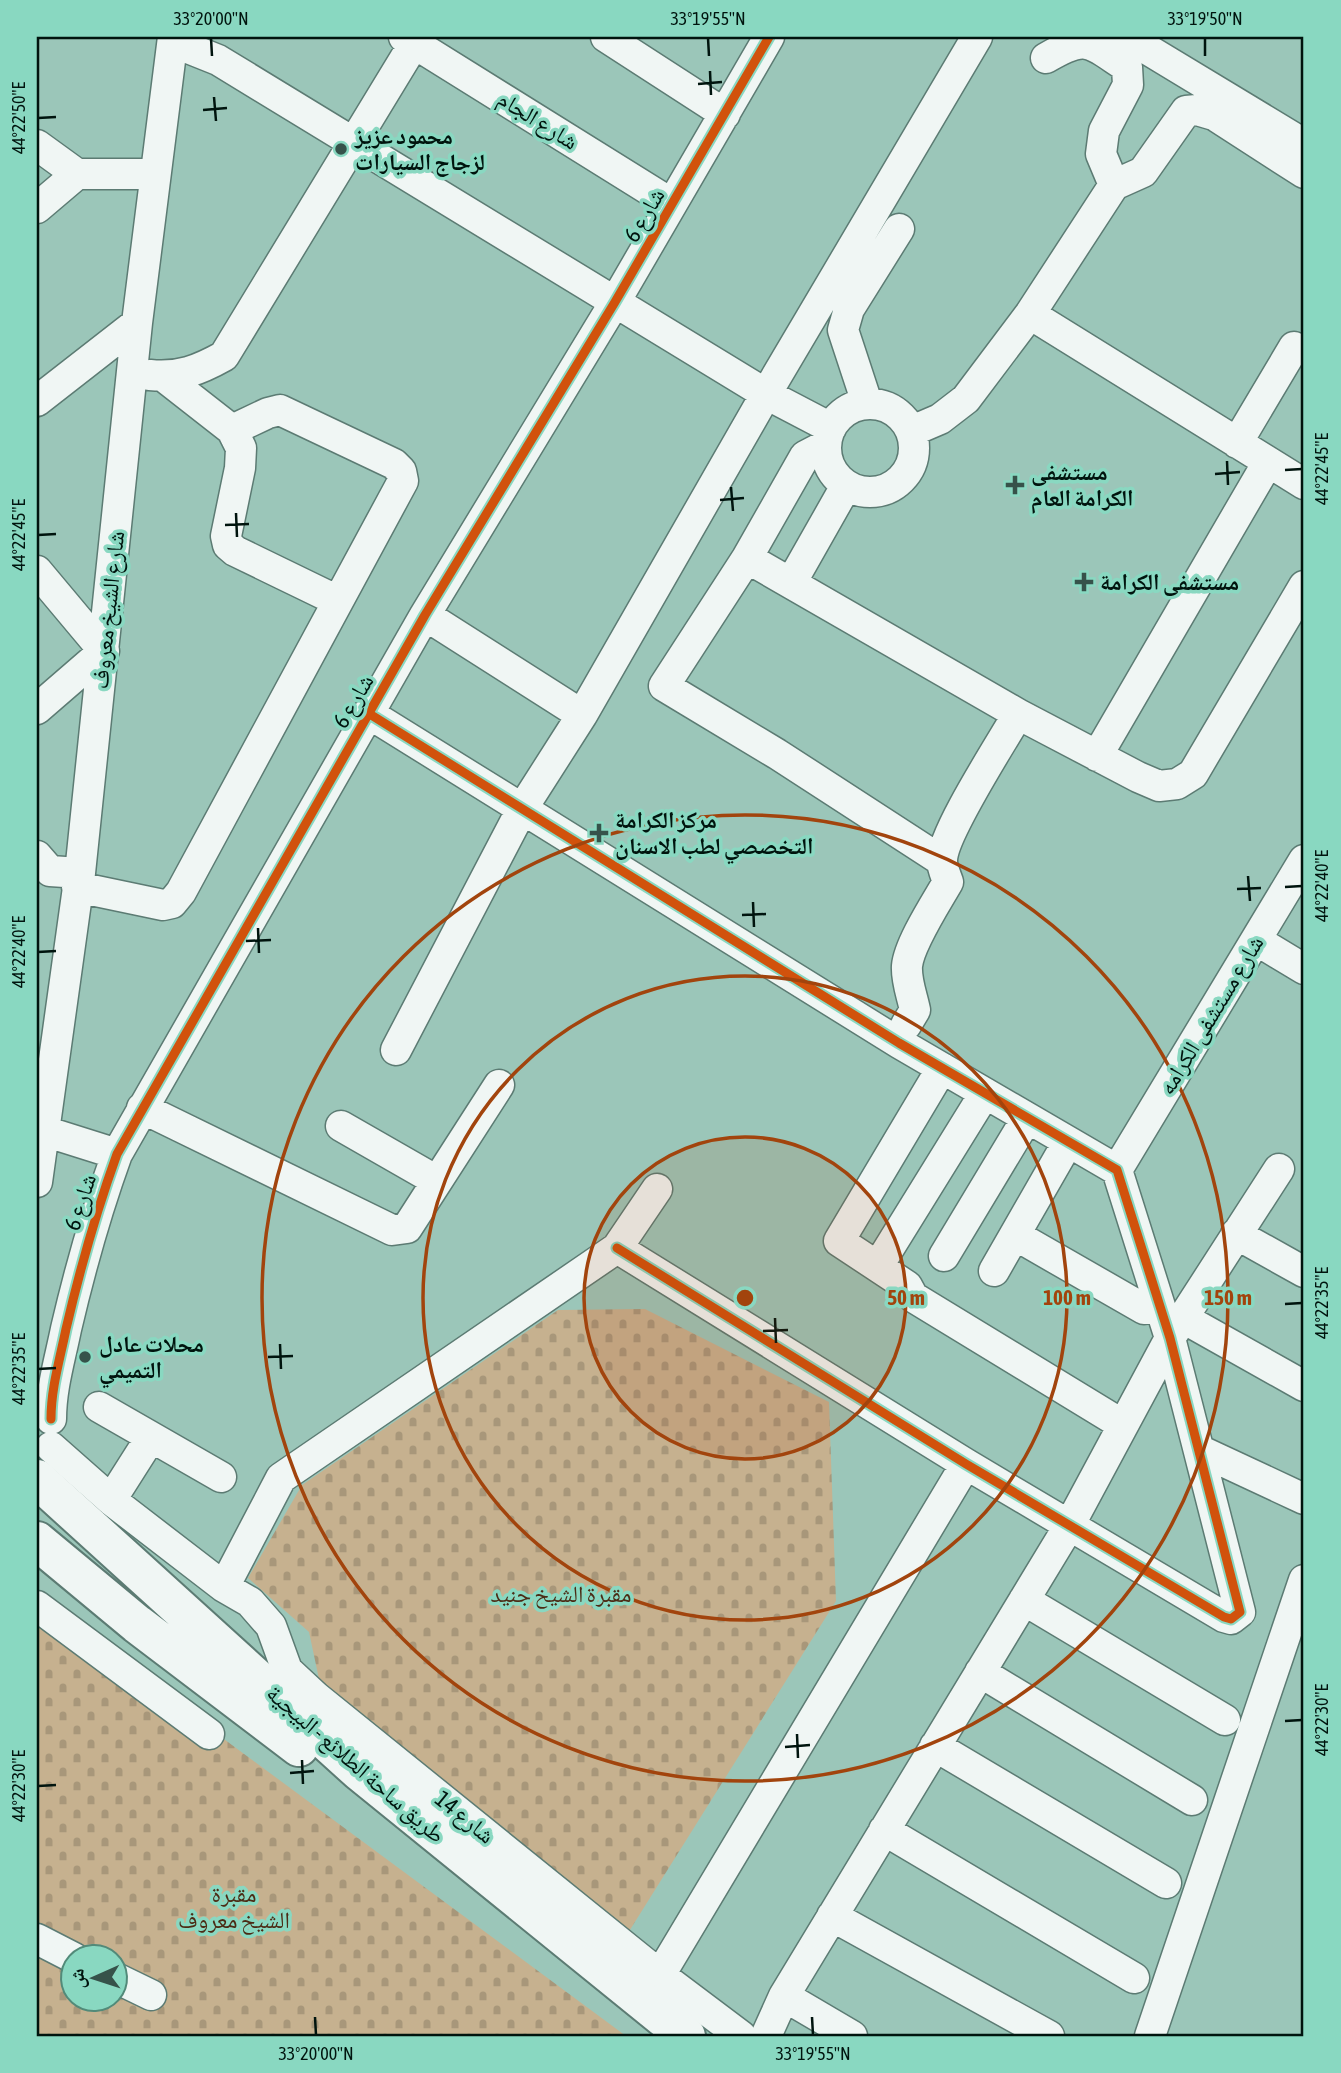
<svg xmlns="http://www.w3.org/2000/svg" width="1341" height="2073" viewBox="0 0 1341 2073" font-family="'Asap Condensed','Noto Naskh Arabic',sans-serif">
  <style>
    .cemetery { fill: url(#cemetery-stones); fill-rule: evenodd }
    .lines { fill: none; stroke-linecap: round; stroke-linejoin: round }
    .minor-casing { stroke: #5c7b73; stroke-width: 33 }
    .major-casing { stroke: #5c7b73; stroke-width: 42 }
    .minor { stroke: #f0f6f4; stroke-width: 30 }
    .major { stroke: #f0f6f4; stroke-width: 38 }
    .cycleway-casing { stroke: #89d8c1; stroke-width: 13 }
    .cycleway { stroke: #d1520c; stroke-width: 9 }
    .ticks { fill: none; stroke: #00140e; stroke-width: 2.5 }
    .ring { fill: none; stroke: #a2440d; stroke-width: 3.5 }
    .poi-dot { fill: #36524a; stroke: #89d8c1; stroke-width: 2.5 }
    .labels { text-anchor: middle; stroke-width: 7; stroke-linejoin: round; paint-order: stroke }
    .street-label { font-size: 23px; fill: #00140e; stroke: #89d8c1 }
    .poi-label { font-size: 23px; font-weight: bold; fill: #00140e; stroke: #89d8c1; text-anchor: start }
    .park-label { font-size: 23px; fill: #4b2b15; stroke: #89d8c1 }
    .centre { fill: #a2440d; stroke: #89d8c1; stroke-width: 3.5 }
    .ring-label { font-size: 21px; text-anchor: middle; font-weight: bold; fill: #a2440d; stroke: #89d8c1; stroke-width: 7; stroke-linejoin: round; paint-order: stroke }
    .neatline { fill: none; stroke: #00140e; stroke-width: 2.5 }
    .ticks-label { font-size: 18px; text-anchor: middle; fill: #00140e }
  </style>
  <defs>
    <pattern id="cemetery-stones" width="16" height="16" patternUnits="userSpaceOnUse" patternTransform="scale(1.75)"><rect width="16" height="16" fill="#c6b18f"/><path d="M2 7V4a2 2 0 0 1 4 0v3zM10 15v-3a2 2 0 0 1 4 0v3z" fill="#a8977a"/></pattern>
  </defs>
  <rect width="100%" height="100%" fill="#9bc6b9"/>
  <path class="cemetery" d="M645,1309L829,1402L836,1601L623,1941L326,1712L309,1632L248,1578L302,1485L558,1310Z
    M37,1601L626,2036H37ZM74,1958H116V2000H74Z"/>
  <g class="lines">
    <g class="minor-casing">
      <path id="minor" d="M404,37L672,204
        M606,37L725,114
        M1127,37L1304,144
        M173,42L218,60L766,394L831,428
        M1046,58C1088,34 1088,42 1127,67L1128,85L1104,131L1101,154L1114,185
        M37,145L77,174H155
        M37,208L77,174
        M1030,314L1304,484
        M150,375C179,378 199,370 224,356L418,37
        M37,401L137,323
        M867,403L843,330L849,309L899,229
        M826 448a44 44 0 1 1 88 0a44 44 0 1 1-88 0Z
        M232,430L241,448L240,468L226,536L228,545L235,551L338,601
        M912,431L940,419L966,399L1030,314L1114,185L1143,172L1186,111L1197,110L1214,115L1304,173
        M1237,443L1294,347
        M826,445L805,456L747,558L664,686L777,754L942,861
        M747,558L1018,714C1002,742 942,834 942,861C942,867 946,876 948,882C936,903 909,944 907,966C906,981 912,995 915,1010L906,1025
        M37,571L104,651L37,709
        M791,583L846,486
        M425,615L582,715
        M368,713L899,1043L1117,1170L1170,1338L1240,1612L1231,1619L1224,1617L966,1464L617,1248
        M1018,714L1138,777L1159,786L1177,784L1193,774L1304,586
        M1097,756L1268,462
        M37,856L50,871L80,873
        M77,887L163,905L172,903L181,892L403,481L401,471L394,464L280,410L268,413L232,430L163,376
        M1256,940L1304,969
        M396,1050L522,809L582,715L766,394L977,37
        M942,1068L839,1241L907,1286L913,1297L1123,1425
        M142,1108L392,1230L407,1228L499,1085
        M341,1126L437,1181
        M44,1131L117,1154
        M1117,1170L1304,860
        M37,1182L80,873L137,323L173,37
        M1236,1234L1304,1272
        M1015,1235L1144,1309L1160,1307
        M944,1256L1027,1118
        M878,1266L985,1093
        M994,1271L1068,1142
        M1183,1318L1304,1386
        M99,1407L221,1477
        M51,1419C51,1388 60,1359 66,1329C80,1269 96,1212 117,1154L425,615L615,302L769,37
        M51,1447L111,1500L224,1587L250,1602L271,1626L287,1670L316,1697L660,1975L741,2036
        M1199,1450L1304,1499
        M111,1500L151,1437
        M224,1587L281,1478L617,1248L657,1189
        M1024,1600L1225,1720
        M37,1606L209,1734
        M980,1672L1192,1800
        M935,1746L1166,1883
        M884,1830L1134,1978
        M832,1916L1049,2036
        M37,1939L74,1958
        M660,1975L966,1464
        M116,1978L151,1995
        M784,1996L852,2036
        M766,2036L784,1996L1069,1526L1170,1338L1279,1169
        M1150,2036L1304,1580"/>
    </g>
    <g class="major-casing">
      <path id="major" d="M37,1479L359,1771L686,2036
        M37,1541L137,1624L299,1747"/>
    </g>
    <use href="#minor" class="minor"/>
    <use href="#major" class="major"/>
    <g class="cycleway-casing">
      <path id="cycleway" d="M368,713L899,1043L1117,1170L1170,1338L1240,1612L1231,1619L1224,1617L966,1464L617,1248
        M51,1419C51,1388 60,1359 66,1329C80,1269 96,1212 117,1154L425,615L615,302L769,37"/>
    </g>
    <use href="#cycleway" class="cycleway"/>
  </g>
  <path class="ticks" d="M211,38L212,56M708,38L709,56M1205,38V56M710,71L711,95M698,84L722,82M214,97L216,121M203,110L227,108M38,118L56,117M1227,461L1228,485M1285,470L1302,469M1215,474L1240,472M731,487L733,511M720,500L744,498M236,513L237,537M225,525L249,524M38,535L56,534M1248,876L1250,901M1285,887L1302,886M1237,889L1261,888M753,902L754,927M742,915L766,914M258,928L259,953M246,941L271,940M38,952L56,951M1285,1304L1302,1303M775,1318L776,1343M763,1331L788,1330M280,1344L281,1369M268,1357L293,1356M38,1369L56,1368M1285,1721L1302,1720M797,1734L798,1758M785,1747L810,1745M302,1760L303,1784M290,1773L314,1771M38,1786L56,1785M315,2017L316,2035M812,2017L813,2035"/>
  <circle cx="745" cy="1298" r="161" fill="#a2440d" fill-opacity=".12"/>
  <g class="ring">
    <circle cx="745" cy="1298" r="161"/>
    <circle cx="745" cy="1298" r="322"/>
    <circle cx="745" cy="1298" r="483"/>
  </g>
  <g class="poi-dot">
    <circle cx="341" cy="149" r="7"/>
    <path d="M1011.5 474.5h7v7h7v7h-7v7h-7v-7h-7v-7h7z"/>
    <path d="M1080.5 571.5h7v7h7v7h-7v7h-7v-7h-7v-7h7z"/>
    <path d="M595.5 822.5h7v7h7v7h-7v7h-7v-7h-7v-7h7z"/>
    <circle cx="85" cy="1357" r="7"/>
  </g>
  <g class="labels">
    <g class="street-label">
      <text transform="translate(538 120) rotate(32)" y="8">شارع الجام</text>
      <text transform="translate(644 215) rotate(-60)" y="8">شارع 6</text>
      <text transform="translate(108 610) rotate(-84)" y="8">شارع الشيخ معروف</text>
      <text transform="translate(353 701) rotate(-60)" y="8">شارع 6</text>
      <text transform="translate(1211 1015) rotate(-59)" y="8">شارع مستشفى الكرامه</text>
      <text transform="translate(80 1202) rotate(-72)" y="8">شارع 6</text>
      <text transform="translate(356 1764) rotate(41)" y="8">طريق ساحة الطلائع - البيجية</text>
      <text transform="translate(465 1817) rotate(39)" y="8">شارع 14</text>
    </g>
    <g class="poi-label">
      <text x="355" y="144">محمود عزيز<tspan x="355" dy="26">لزجاج السيارات</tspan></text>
      <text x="1031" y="480">مستشفى<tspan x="1031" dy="26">الكرامة العام</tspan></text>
      <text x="1100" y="590">مستشفى الكرامة</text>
      <text x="615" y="828">مركز الكرامة<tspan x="615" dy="26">التخصصي لطب الاسنان</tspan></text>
      <text x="99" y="1352">محلات عادل<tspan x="99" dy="26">التميمي</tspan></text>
    </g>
    <g class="park-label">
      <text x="561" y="1602">مقبرة الشيخ جنيد</text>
      <text x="234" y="1902">مقبرة<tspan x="234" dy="26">الشيخ معروف</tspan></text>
    </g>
  </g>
  <circle cx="745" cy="1298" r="10" class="centre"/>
  <g class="ring-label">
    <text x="906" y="1305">50 m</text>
    <text x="1067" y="1305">100 m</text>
    <text x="1228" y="1305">150 m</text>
  </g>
  <rect width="1341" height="2073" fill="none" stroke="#89d8c1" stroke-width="77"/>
  <g transform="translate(94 1978) rotate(267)"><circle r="33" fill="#89d8c1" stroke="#528a79" stroke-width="2"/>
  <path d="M0-5L12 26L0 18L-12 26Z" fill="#36524a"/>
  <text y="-10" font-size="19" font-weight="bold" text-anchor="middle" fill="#00140e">ش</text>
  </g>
  <rect x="38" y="38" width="1264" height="1997" class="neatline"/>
  <g class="ticks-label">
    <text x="211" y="25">33°20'00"N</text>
    <text x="708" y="25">33°19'55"N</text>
    <text x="1205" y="25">33°19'50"N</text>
    <text transform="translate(19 118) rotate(-90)" y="6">44°22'50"E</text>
    <text transform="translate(1322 469) rotate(-90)" y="6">44°22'45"E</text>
    <text transform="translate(19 535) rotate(-90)" y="6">44°22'45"E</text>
    <text transform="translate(1322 886) rotate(-90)" y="6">44°22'40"E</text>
    <text transform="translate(19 952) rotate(-90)" y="6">44°22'40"E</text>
    <text transform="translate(1322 1303) rotate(-90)" y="6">44°22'35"E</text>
    <text transform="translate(19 1369) rotate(-90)" y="6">44°22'35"E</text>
    <text transform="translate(1322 1720) rotate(-90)" y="6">44°22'30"E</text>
    <text transform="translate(19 1786) rotate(-90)" y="6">44°22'30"E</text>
    <text x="316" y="2060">33°20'00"N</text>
    <text x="813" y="2060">33°19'55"N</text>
  </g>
</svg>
